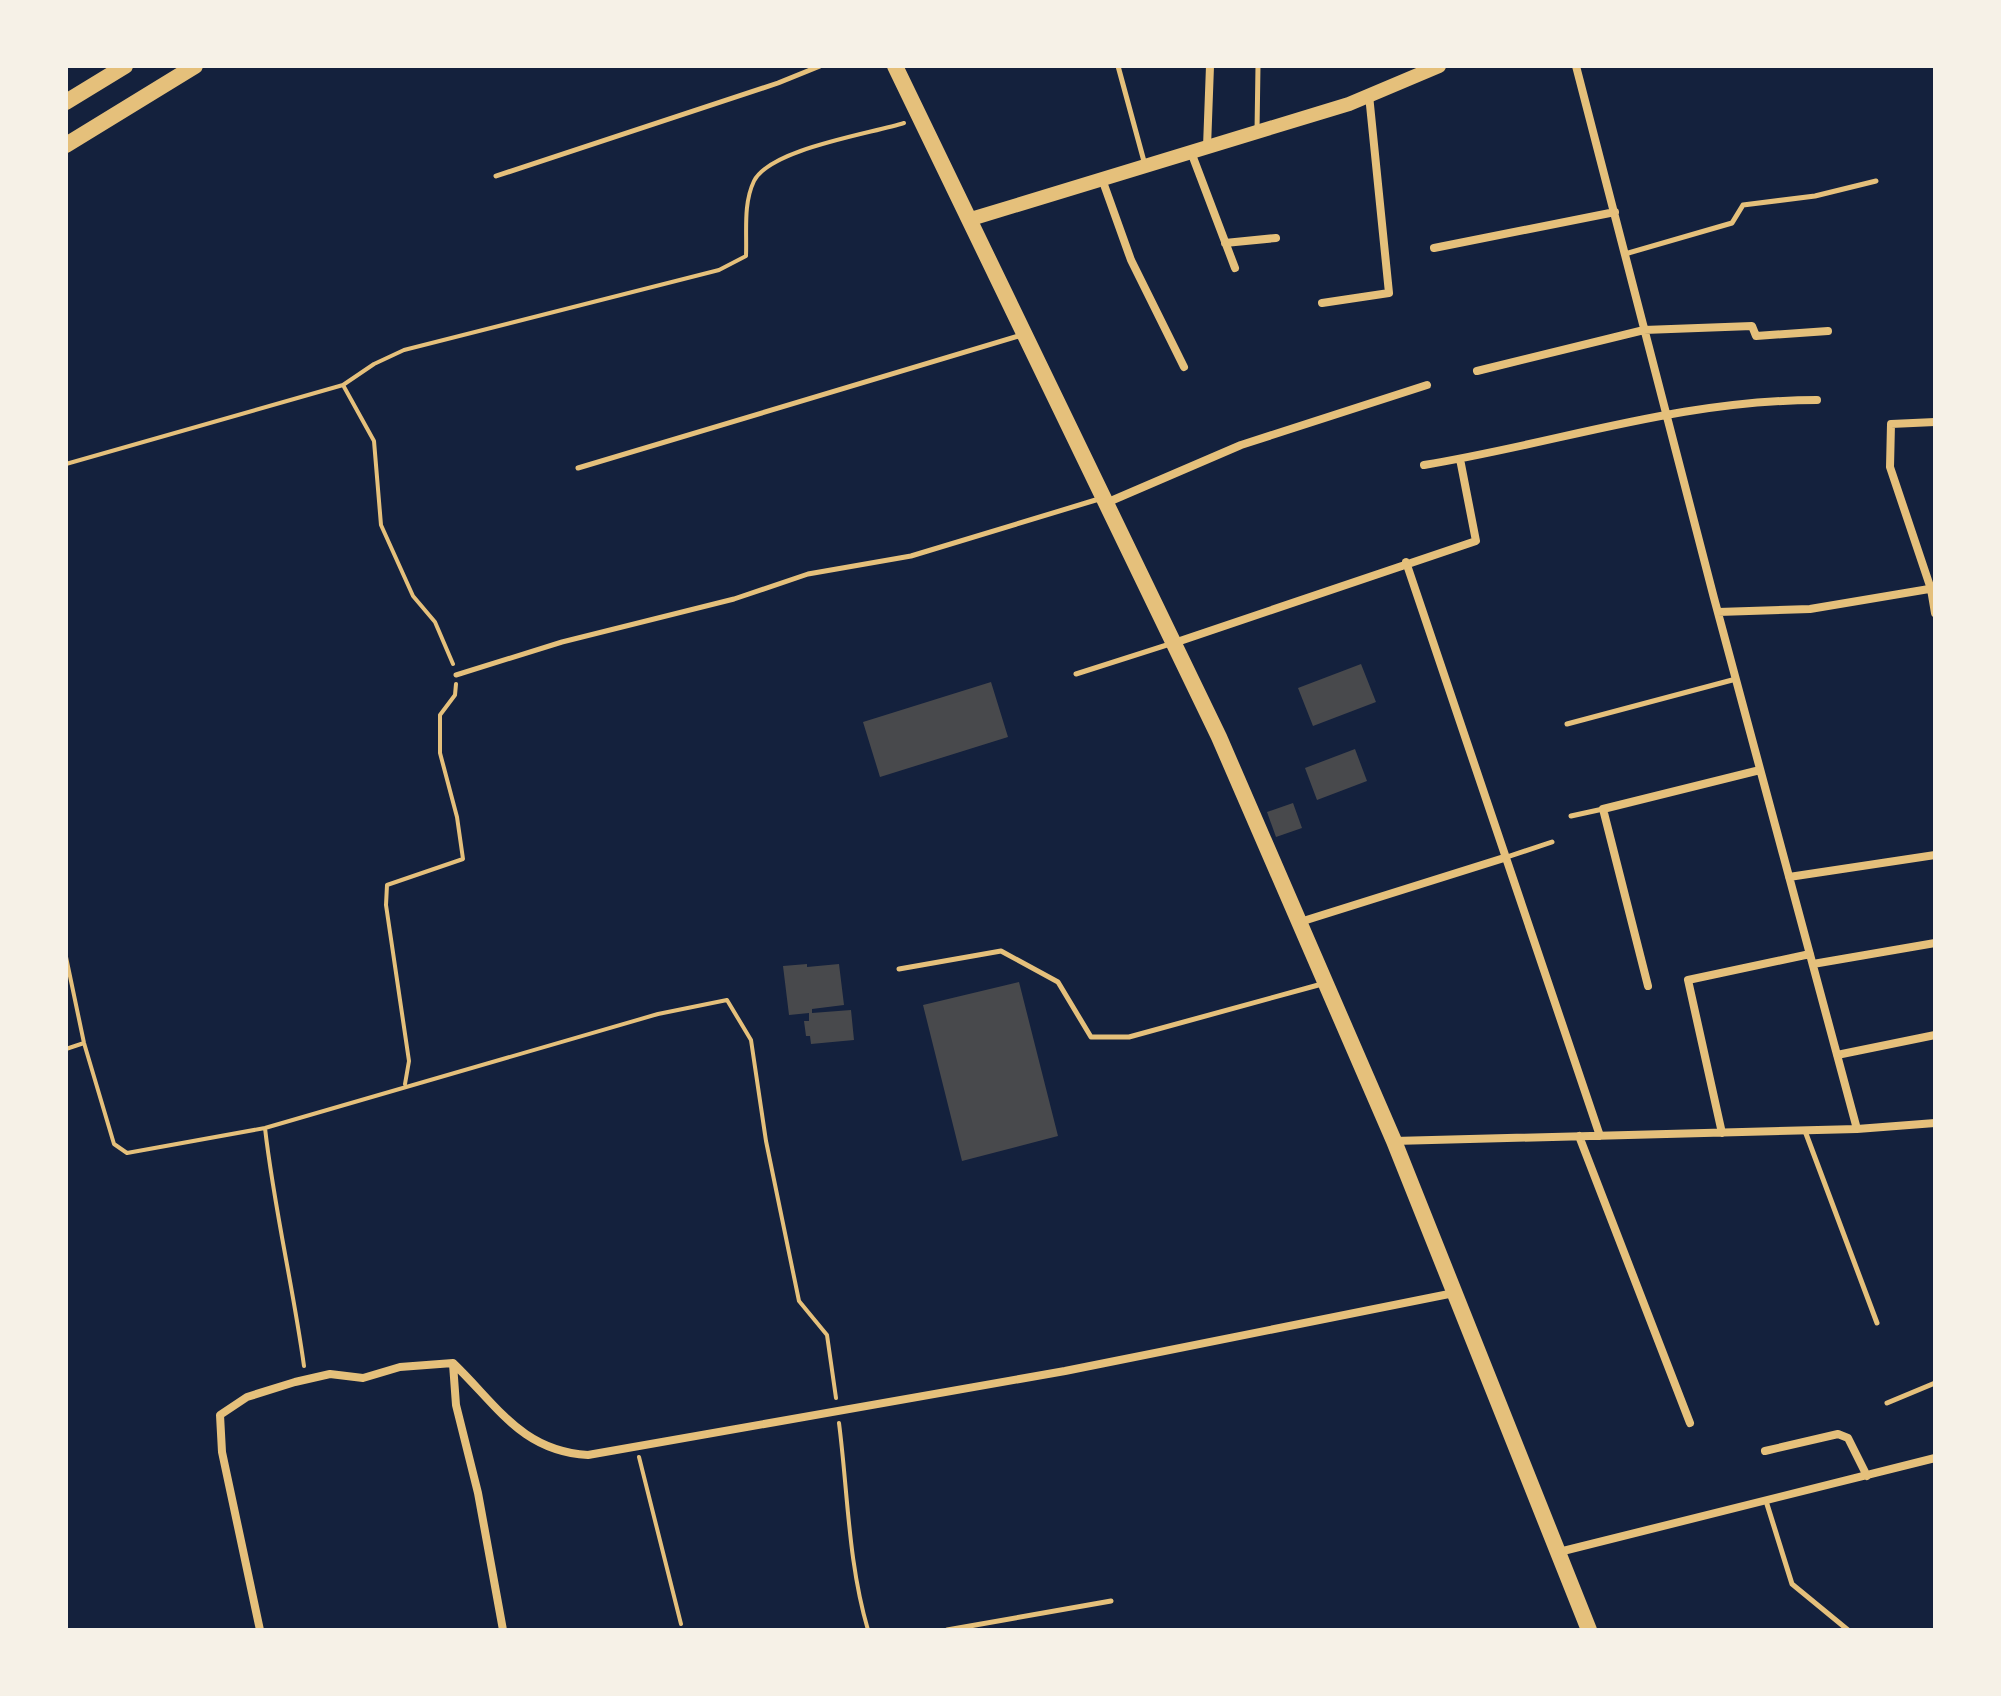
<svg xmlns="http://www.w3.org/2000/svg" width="2001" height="1696" font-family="'Alegreya Sans',sans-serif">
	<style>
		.building { fill: #48494c }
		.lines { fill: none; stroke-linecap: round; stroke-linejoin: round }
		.path { stroke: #e5c07b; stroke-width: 4 }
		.service { stroke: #e5c07b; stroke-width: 5 }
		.minor { stroke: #e5c07b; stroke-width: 8 }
		.tertiary { stroke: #e5c07b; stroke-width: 14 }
		.secondary { stroke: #e5c07b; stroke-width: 16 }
	</style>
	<rect width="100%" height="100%" fill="#14213d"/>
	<path class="building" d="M1361,664l15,38 -63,24 -15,-38z
		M991,682l17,55 -128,40 -17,-55z
		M1355,749l12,32 -50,19 -12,-32z
		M1293,803l9,25 -26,9 -9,-25z
		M807,964v3l32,-3 5,41 -32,4v4l39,-3 3,30 -43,4 -1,-8h-4l-2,-15h5v-8l-20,2 -6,-49z
		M1019,982l39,154 -96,25 -39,-156z"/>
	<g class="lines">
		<path class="path" d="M343,385l31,56 7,84 32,71 22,26 18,42
			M66,464l277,-79 31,-21 30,-14 315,-80 27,-14c1,-24 -3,-52 8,-75 16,-32 115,-47 150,-58
			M66,957l18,86 30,101 13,9 138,-25 393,-114 69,-14 24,40 15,101 33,160 28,34 9,63
			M66,1049l18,-6
			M405,1084l4,-23 -23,-156 1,-20 76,-26 -6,-42 -17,-64v-38l15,-20 1,-11
			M265,1128c9,80 28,158 39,238
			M839,1423c9,70 9,139 29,207
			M639,1457l42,167"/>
		<path class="service" d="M1118,66l27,99
			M1257,131l1,-65
			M496,176l282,-93 42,-17
			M1625,254l107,-31 11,-18 72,-9 61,-15
			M578,468l444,-133
			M1076,674l94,-30
			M456,675l106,-33 172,-43 74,-25 103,-18 188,-57
			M1567,724l169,-45
			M1571,816l32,-7
			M1504,858l48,-16
			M899,969l102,-18 57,31 33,55h38l193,-53
			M1805,1131l72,192
			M1887,1403l48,-20
			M1766,1501l26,83 56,46
			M947,1630l164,-29"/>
		<path class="minor" d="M1576,66l138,532 143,531
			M1207,147l3,-81
			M1191,152l44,116
			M1102,179l29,81 53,107
			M1225,243l51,-5
			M1434,248l181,-36
			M1322,303l67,-10 -20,-198
			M1477,371l167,-41 108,-4 4,10 72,-5
			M1935,422l-44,2 -1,43 41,122 4,24
			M1424,465c134,-22 255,-65 393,-65
			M1106,503l135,-58 186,-60
			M1406,562l194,574
			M1718,612l92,-3 125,-21
			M1174,643l302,-102 -16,-82
			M1789,877l146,-22
			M1300,922l204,-64
			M1813,964l122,-21
			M1648,986l-45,-177 157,-39
			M1837,1055l98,-20
			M1722,1133l-34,-153 122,-26
			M1579,1136l111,287
			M1394,1141l463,-12 78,-6
			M453,1364l3,41 22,88 25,137
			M1765,1451l73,-17 10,4 19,38
			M1559,1552l376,-94
			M260,1630l-38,-178 -2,-37 27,-18 48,-15 35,-8 33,4 37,-11 53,-4c44,42 68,88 135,92l477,-84 389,-78"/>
		<path class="tertiary" d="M971,219l378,-115 90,-38"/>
		<path class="secondary" d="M895,66l324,671 175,404 195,489
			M66,102l59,-36
			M66,145l129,-79"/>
	</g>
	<rect width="2001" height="1696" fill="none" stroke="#f6f1e7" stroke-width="136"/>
</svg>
